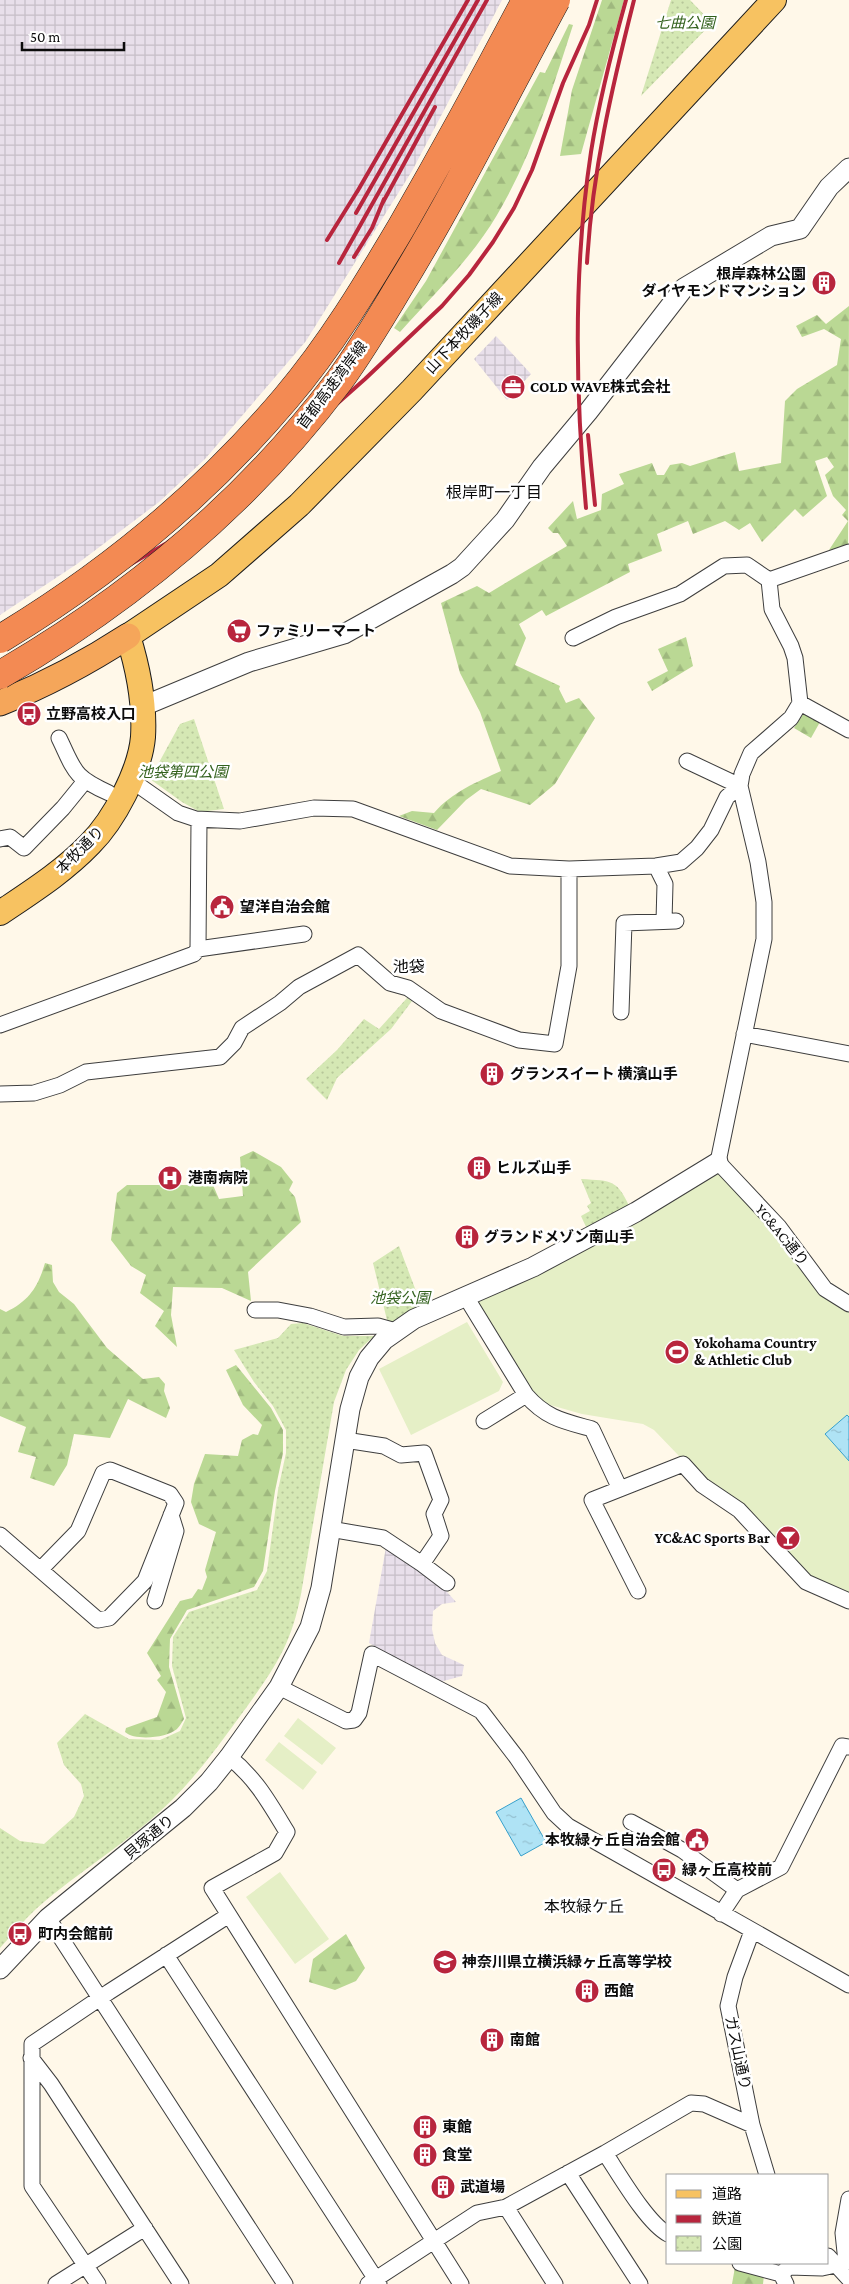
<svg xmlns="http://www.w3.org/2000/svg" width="849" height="2284" font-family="'Crimson Pro','Noto Sans JP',serif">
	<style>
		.industrial { fill: url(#industrial-grid) }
		.forest { fill: url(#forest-firs) }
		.park { fill: url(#park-dots) }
		.pitch { fill: #e5efc6 }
		.water { fill: url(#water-ripples); stroke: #37a0cb }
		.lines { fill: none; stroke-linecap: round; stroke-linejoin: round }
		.minor-casing { stroke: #3e3e3e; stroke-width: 17 }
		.tertiary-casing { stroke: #3e3e3e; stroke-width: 21 }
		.primary-casing { stroke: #1c1c1c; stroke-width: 26 }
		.trunk-casing { stroke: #1c1c1c; stroke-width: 27 }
		.minor { stroke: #fff; stroke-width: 15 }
		.tertiary { stroke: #fff; stroke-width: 19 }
		.primary { stroke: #f7c261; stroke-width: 24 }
		.trunk { stroke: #f5a65a; stroke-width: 25 }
		.rail { stroke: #b8253d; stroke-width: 4 }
		.motorway-bridge-casing { stroke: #1c1c1c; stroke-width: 29; stroke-linecap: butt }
		.motorway-bridge { stroke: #f38a53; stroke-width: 28 }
		.labels { text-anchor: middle; stroke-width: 5; stroke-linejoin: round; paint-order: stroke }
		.park-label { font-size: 15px; font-style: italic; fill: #32611d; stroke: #fff }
		.poi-label { font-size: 15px; font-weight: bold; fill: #0b0b0b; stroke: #fff; text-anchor: start }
		.street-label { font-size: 15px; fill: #0b0b0b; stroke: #fff }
		.neighbourhood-label { font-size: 16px; fill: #0b0b0b; stroke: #fff }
	</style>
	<defs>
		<pattern id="industrial-grid" width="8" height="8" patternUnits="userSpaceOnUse" patternTransform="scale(1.25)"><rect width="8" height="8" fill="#e8dfea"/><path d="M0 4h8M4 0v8" fill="none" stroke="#c6bec7"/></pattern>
		<pattern id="forest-firs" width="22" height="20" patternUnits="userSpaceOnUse" patternTransform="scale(1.25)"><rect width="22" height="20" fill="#bad894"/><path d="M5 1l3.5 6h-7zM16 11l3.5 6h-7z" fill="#9fb87e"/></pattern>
		<pattern id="park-dots" width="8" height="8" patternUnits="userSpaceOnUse" patternTransform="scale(1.25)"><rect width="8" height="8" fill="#d5e8b4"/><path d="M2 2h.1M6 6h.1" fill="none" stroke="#b6c699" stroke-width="1.8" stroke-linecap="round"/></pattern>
		<pattern id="water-ripples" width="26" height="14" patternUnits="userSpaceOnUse" patternTransform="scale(1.25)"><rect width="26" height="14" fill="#afe3f5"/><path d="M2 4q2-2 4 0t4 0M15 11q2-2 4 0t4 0" fill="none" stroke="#95c1d1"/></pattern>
	</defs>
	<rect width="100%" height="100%" fill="#fff8e9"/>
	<path class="industrial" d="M0,0h502l-90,171 -106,170 -101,118 -46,43 -82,62 -77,51z
		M496,336l35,38 -24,26 -33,-41z
		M386,1547l54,37 16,18 -14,2 -9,7 -1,18 3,14 7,12 22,10 -2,11 -22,6 -71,-39z"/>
	<path class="forest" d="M602,0h22l-43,154 -21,2 12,-66z
		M569,24l4,1c-21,65 -41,131 -76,190 -26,44 -64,80 -97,117l-6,-4 32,-47 114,-209 5,1z
		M849,306l-1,240 -19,4 19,-29 -6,-6 4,-5 -13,-14 -8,-21 9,-8 -7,-10 -12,4 12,35 -24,21 -8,-8 -33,33 -12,-19 -11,7 -14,-9 -32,13 -5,-13 -31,13 5,17 -34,13 2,8 -84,44 -4,-6 -23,14 7,14 -11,27 45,21 -1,3 7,14 13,-5 16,20 -40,66 -25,21 -49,-16 -15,11 -29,30 -38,-14 13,-5 22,2c18,-21 43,-31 67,-42l-21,-59 -20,-39 -19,-70 36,-17 12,7 78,-47 -9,-13h-5l-5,-5 25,-27 4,18 24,-9 1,-16 22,-10 -5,-10 33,-11 5,12h7l6,-10 12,-2 8,3 45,-14 4,19 42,-8 4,-62 12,-12 40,-24 4,-26 -17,-10 -22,8 -6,-11 21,-11 9,9z
		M686,637l7,29 -41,25 -5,-9 21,-11 -10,-22z
		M804,713l16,9 -9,16 -17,-10z
		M253,1151l28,16 12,15 -4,8 6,7 6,25 -53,50 3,29 -29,-13 -49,-1 -2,28 6,32 -22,-21 9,-15 -24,-18 6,-18 -15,-9 -20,-26 6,-47 10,-8h69l14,-7 9,21 24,-3 -3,-39z
		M45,1263l7,2 1,17 6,10 15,12 33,44 36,31 16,-2 6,7 -1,7 6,17 -4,10 -38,-19 -18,39 -36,-4 -7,31 -13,21 -24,-8 6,-21 -18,-5 8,-25 -26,-11v-107l6,3c23,-11 32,-25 39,-49z
		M236,1365l35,43 12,22v23l-8,38 -12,80 -9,16 -67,23 -17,29 -1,28 15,52c-2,3 -4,7 -7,10 -10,9 -42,12 -52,3l1,-4 31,-11 9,-25 -9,-12 4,-4 -14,-23 33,-52 12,-3 6,-9 4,1 5,-13 -2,-7 11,-38 -17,-8 -8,-22 3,-18 11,-30 33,2 4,-16 11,-6 5,1 4,-10 -19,-20 -17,-35z
		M346,1934l19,34 -9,13 -21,9 -26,-8 4,-23z
		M735,2267l29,8 -1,9h-31z"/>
	<path class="park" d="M671,0h19l22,23 -71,73z
		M194,719l30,90 -24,3 -18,-10 -32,-23 30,-55z
		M407,998l5,3 -21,28 -54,49 -10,22 -21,-21 31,-29 27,-31 15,10z
		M581,1179c32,2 36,0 50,31l-44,19 -6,-13 9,-5 -3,-5 4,-3z
		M399,1246l23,61 -27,18 -8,-5 -14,-57z
		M303,1323l40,13h31l-15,14 -13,20 -12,32 -33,192c-10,52 -27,75 -58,118 -22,30 -44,61 -71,88 -41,41 -92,70 -136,109 -13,12 -24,26 -36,39v-120l20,13 24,3 30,-27 10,-21 -3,-12 -17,-19 -7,-22 28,-29 44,25 31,1 20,-9 6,-13 -14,-52 1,-29 16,-25 68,-22 10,-19 11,-81 8,-37v-23l-13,-24 -19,-24 -20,-32 44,-12 13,-14z"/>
	<path class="pitch" d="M713,1171l8,1 128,139v284l-46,-20 -97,-91 -52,-54 -11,-6 -61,-10 -46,-13 -57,-90v-11z
		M467,1322l36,60 -4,9 -88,44 -32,-66z
		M298,1718l38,30 -14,17 -38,-29z
		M279,1742l38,30 -14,18 -38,-30z
		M280,1872l49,67 -34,25 -49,-67z"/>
	<path class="water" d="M847,1415l2,2v44l-24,-27z
		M521,1798l25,44 -25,14 -25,-44z"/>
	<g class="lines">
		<defs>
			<path id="minor" d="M769,580l3,29 19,37 4,12 5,45 -9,15 -40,35 -9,21 -2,12 18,76 6,40v37l-46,223 61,65 46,62 24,15
				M769,580l80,-28
				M573,638l43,-21 64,-23 44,-28 23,-1 22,15
				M800,703l49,27
				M59,738c16,33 14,39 50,55
				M687,761l53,25
				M131,780l47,33 18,6 44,2 74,-13 39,1 157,57 59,3 87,-3 25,-4 16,-14 14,-18 16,-33 13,-11
				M0,839l10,-2 14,11 39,-40 22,-27
				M656,866l9,18 -1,37
				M198,949l1,-129
				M621,1012l3,-89 52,-2
				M0,1025l194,-71 4,-5 106,-15
				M744,1034l105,20
				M0,1094l34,-1 26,-8 26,-13 134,-15 14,-14 8,-15 38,-25 19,-16 59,-32 32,28 18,5 33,23 78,29 36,4 14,-78v-97
				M466,1297l60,98c20,23 37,26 66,34l28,60
				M255,1310h23l32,6 34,11 34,-1 18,5
				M484,1421l42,-26
				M345,1440l39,6 17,9 23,-2 17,47 -7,14 7,22 -19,28
				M330,1529l53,9 39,26 25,19
				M0,1535l98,85 11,-2 36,-37 31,-78 -6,-9 -60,-24 -7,3 -25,58 -38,39
				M638,1591l-46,-91 91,-36 19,21 37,25 67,72 43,19
				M155,1601l21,-70 -5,-16
				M279,1687l67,34 8,-1 5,-7 13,-59 109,57 36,47 37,55 14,13 281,159
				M229,1757c27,21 41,47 58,75l-12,21 -63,35 249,396
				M631,1822l51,28 55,40
				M721,1914l16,-24 44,-23 61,-121 7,1
				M48,1918l237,366
				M752,1931l-17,46 -7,29 24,119 15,50
				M166,1955l213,329
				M31,2058l20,26 130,200
				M605,2153c14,21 42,70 63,81
				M568,2173l72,111
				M506,2207l49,77
				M828,2256l21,23
				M846,2262l-3,-29 6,-34
				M740,2263l41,11
				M56,2284l89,-56
				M98,2284l-66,-98v-142l77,-52 120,-77
				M368,2284l109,-71 29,-6 99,-54 86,-50 13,1 48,21
				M786,2284l-5,-10 8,-7 33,1 27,-6"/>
			<path id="tertiary" d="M141,707l108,-45 95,-28 108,-60 10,-7 43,-47 37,-53 46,-55 96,-124 87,-52 29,-7 29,-42 20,-19
				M0,1969l48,-51 135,-110 26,-26 20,-25 50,-70 31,-60 11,-39 29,-179 9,-32 10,-19 15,-18 30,-21 119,-52 103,-55 82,-50"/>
			<path id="primary" d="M0,913c31,-21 63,-41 90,-69 24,-24 50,-73 53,-107 2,-34 -5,-69 -15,-101l91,-61 80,-70 113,-115 362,-390"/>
			<path id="trunk" d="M0,703c45,-18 88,-41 128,-67"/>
		</defs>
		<use href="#minor" class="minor-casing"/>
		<use href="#tertiary" class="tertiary-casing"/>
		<use href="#primary" class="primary-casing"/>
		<use href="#trunk" class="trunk-casing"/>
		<use href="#minor" class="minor"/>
		<use href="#tertiary" class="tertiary"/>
		<use href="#primary" class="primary"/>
		<use href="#trunk" class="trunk"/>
		<path class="rail" d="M357,192l111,-192
			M382,204l53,-97
			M356,213l122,-213
			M327,240l33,-53
			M354,257l18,-29 12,-29
			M339,263l148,-263
			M587,263c5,-90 25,-176 47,-263
			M588,435l7,70
			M586,508c-11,-118 -13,-238 5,-356 8,-51 21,-102 35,-152
			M0,627l95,-42 72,-42 28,-20 65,-51 105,-93 77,-73 27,-31 24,-33 21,-34 18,-38 31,-87 26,-58 8,-25"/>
		<defs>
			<path id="motorway-bridge" d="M0,639c108,-65 205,-145 286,-241 45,-53 81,-113 116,-172 43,-75 84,-150 124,-226
				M0,675c131,-76 247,-172 339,-294 22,-30 41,-62 60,-94 57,-93 105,-191 157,-287"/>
		</defs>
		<use href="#motorway-bridge" class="motorway-bridge-casing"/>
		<use href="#motorway-bridge" class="motorway-bridge"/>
	</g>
	<defs>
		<symbol id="building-disc" viewBox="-11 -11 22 22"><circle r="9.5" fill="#b8253d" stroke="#fff"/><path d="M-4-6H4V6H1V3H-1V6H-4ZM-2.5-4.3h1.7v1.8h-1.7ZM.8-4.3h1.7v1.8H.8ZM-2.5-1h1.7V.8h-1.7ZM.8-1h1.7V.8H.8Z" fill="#fff"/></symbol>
		<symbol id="office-disc" viewBox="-11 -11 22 22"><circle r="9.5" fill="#b8253d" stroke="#fff"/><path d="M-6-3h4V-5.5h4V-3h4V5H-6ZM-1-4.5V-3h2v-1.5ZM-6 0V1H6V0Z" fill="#fff"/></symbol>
		<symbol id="supermarket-disc" viewBox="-11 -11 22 22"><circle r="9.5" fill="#b8253d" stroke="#fff"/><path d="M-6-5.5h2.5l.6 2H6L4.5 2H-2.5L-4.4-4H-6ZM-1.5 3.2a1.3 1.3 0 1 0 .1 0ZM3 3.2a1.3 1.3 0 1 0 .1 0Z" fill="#fff"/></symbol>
		<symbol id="bus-disc" viewBox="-11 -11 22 22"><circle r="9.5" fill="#b8253d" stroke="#fff"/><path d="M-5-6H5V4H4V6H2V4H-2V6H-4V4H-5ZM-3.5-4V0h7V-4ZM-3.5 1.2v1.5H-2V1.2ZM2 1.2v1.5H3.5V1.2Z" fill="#fff"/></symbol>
		<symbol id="civic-disc" viewBox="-11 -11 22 22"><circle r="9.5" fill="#b8253d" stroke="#fff"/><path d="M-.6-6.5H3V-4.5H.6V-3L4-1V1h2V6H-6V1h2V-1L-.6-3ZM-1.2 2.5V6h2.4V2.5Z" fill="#fff"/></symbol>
		<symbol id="hospital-disc" viewBox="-11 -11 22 22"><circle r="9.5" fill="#b8253d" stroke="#fff"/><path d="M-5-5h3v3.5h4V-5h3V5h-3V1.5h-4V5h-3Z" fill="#fff"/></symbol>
		<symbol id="stadium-disc" viewBox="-11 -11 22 22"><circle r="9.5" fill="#b8253d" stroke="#fff"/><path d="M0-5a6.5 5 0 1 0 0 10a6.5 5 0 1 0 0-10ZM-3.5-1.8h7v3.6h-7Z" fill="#fff"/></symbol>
		<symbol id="bar-disc" viewBox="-11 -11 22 22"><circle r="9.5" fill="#b8253d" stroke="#fff"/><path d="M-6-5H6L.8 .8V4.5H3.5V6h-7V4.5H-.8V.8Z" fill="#fff"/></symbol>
		<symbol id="school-disc" viewBox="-11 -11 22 22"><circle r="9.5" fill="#b8253d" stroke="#fff"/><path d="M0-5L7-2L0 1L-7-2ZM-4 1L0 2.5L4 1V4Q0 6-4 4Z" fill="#fff"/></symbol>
	</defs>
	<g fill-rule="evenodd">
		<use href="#building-disc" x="810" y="269" width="28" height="28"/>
		<use href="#office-disc" x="499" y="373" width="28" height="28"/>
		<use href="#supermarket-disc" x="225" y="617" width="28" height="28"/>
		<use href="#bus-disc" x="15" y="700" width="28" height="28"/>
		<use href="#civic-disc" x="208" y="893" width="28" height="28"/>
		<use href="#building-disc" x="478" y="1060" width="28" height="28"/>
		<use href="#building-disc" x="465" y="1154" width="28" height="28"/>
		<use href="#hospital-disc" x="156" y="1164" width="28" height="28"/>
		<use href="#building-disc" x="453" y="1223" width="28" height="28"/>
		<use href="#stadium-disc" x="663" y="1338" width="28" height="28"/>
		<use href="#bar-disc" x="774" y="1524" width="28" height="28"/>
		<use href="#civic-disc" x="683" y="1826" width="28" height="28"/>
		<use href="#bus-disc" x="650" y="1856" width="28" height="28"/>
		<use href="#bus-disc" x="6" y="1920" width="28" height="28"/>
		<use href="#school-disc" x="431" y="1948" width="28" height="28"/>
		<use href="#building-disc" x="573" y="1977" width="28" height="28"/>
		<use href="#building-disc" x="478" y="2026" width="28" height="28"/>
		<use href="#building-disc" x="411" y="2113" width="28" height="28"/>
		<use href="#building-disc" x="411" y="2141" width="28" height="28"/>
		<use href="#building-disc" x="429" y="2173" width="28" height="28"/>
	</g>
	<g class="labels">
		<g class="park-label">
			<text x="685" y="28">七曲公園</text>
			<text x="183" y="777">池袋第四公園</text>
			<text x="400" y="1303">池袋公園</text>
		</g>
		<g class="poi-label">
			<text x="806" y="279" text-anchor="end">根岸森林公園<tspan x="806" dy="17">ダイヤモンドマンション</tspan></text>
			<text x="530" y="392">COLD WAVE株式会社</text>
			<text x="256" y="636">ファミリーマート</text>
			<text x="46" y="719">立野高校入口</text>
			<text x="240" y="912">望洋自治会館</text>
			<text x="510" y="1079">グランスイート 横濱山手</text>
			<text x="496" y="1173">ヒルズ山手</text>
			<text x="188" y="1183">港南病院</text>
			<text x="484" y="1242">グランドメゾン南山手</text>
			<text x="694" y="1348">Yokohama Country<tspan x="694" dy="17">&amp; Athletic Club</tspan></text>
			<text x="770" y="1543" text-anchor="end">YC&amp;AC Sports Bar</text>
			<text x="680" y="1845" text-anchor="end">本牧緑ヶ丘自治会館</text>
			<text x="682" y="1875">緑ヶ丘高校前</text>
			<text x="38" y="1939">町内会館前</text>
			<text x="462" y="1967">神奈川県立横浜緑ヶ丘高等学校</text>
			<text x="604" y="1996">西館</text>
			<text x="510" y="2045">南館</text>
			<text x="442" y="2132">東館</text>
			<text x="442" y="2160">食堂</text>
			<text x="460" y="2192">武道場</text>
		</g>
		<g class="street-label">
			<text transform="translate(464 333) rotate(-47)" y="5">山下本牧磯子線</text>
			<text transform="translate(332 385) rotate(-53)" y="5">首都高速湾岸線</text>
			<text transform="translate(80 850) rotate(-45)" y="5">本牧通り</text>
			<text transform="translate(782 1235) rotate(51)" y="5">YC&amp;AC通り</text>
			<text transform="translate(149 1837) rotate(-40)" y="5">貝塚通り</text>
			<text transform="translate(738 2053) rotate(78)" y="5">ガス山通り</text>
		</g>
		<g class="neighbourhood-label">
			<text x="494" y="498">根岸町一丁目</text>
			<text x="409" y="972">池袋</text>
			<text x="584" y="1912">本牧緑ケ丘</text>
		</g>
	</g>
	<rect x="666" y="2174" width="162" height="90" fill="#ffffff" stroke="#9d9d9d"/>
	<rect x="676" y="2190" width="25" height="8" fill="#f7c261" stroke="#9d9d9d"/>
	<text x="712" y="2199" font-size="15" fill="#0b0b0b">道路</text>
	<rect x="676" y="2215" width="25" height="8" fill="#b8253d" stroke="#9d9d9d"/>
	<text x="712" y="2224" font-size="15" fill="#0b0b0b">鉄道</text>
	<rect x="676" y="2236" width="25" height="15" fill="url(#park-dots)" stroke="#9d9d9d"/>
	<text x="712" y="2249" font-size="15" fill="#0b0b0b">公園</text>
	<path d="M22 42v8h102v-8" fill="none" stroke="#0b0b0b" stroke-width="2.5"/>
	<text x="30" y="42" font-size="15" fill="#0b0b0b" stroke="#ffffff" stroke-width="4" paint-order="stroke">50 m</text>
</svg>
